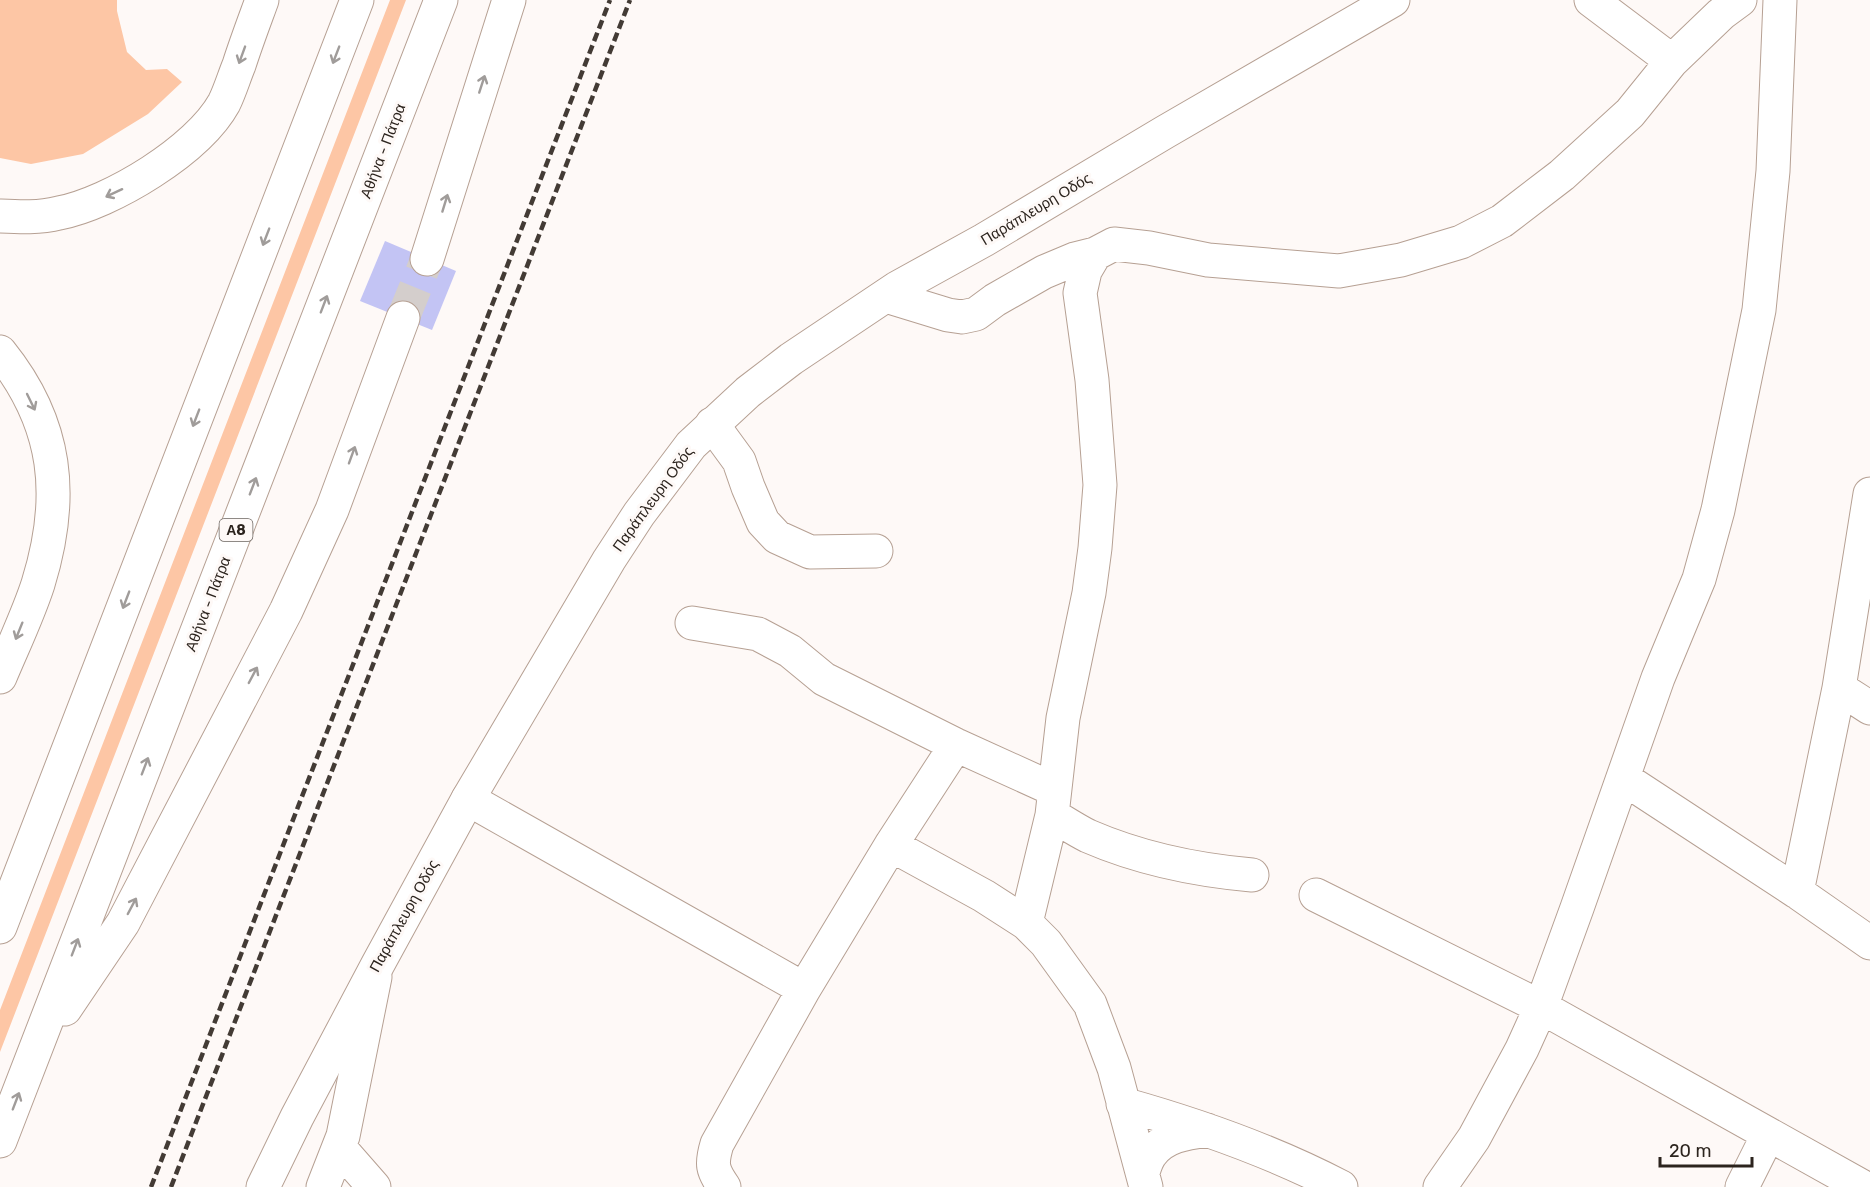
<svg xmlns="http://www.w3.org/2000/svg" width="1870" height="1187" font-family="Rubik,sans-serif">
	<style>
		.green { fill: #fdc6a5 }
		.building { fill: #c3c4f4 }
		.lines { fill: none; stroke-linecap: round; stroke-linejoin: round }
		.highway-tunnel { stroke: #d4cecc; stroke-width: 33; stroke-dasharray: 33 16; stroke-linecap: butt }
		.minor-casing { stroke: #b6a093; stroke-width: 35 }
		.major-casing { stroke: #b6a093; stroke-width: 35 }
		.highway-casing { stroke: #b6a093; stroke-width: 35 }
		.minor { stroke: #fff; stroke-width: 33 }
		.major { stroke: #fff; stroke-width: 33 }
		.highway { stroke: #fff; stroke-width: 33 }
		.rail { stroke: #433b35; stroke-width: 4.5; stroke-dasharray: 9 4.5; stroke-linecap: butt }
		.oneway { stroke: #a09c9a }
		.labels { text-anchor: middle; stroke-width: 6; stroke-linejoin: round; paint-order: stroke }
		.shield { fill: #fef9f7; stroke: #6b645f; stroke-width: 1.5 }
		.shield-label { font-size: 14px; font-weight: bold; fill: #2c241e }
		.street-label { font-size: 15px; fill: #2c241e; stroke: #fef9f7 }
	</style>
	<rect width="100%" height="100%" fill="#fef9f7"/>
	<path class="green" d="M0,0h117v11l10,41 19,18 21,-1 15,13 -34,32 -65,40 -52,10 -31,-6z
		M390,0h16l-406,1052v-42z"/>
	<path class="building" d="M385,241l71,30 -24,59 -72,-29z"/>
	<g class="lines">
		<path class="highway-tunnel" d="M403,318l24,-59"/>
		<defs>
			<path id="minor" d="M1591,0l81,61
				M886,296l62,19 14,2 14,-3 19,-14 49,-28 31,-13 20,-5
				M712,424l27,37 9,26 15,35 14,15 33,15 66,-1
				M692,623l66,11 32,17 34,28 132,66 97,44
				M1839,688l31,20
				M1623,778l174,114 73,51
				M468,799l336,190
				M1052,815c12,7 24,15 36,21 53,23 107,34 164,39
				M891,845l93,51 42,27 20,20 44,61 24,64 32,119
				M1797,892l42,-204 31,-194
				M1316,895l225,112 322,180
				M1026,923l26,-108 11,-97 26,-125 6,-45 5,-63 -8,-105 -12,-87 5,-22 10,-17 19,-10 35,4 59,12 131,11 62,-11 60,-18 41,-21 60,-46 68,-62 42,-52 49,-47 19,-14
				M1123,1104c75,21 149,47 218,83
				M339,1147l35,40
				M1143,1172c2,-6 4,-13 8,-18 13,-18 35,-21 56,-24
				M323,1187l20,-51 32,-159
				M724,1187c-12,-17 -13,-23 -7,-43l87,-155 87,-144 65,-100
				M1440,1187l34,-49 48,-89 19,-42 36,-99 81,-230 41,-99 19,-69 41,-200 14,-139 7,-171
				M1742,1187l26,-52"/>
			<path id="major" d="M263,1187l34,-70 81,-153 90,-165 141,-239 30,-46 52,-69 57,-53 43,-33 106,-71 87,-48 181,-108 228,-132"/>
			<path id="highway" d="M0,216c20,1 39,2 59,-3 52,-10 139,-63 165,-110 6,-12 10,-26 15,-38 7,-22 15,-43 23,-65
				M427,259l82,-259
				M0,352c58,72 65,145 38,232 -10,31 -25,62 -38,93
				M0,927l357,-927
				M65,1009l58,-86 163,-312 46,-101 71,-192
				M0,1141l441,-1141"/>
		</defs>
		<use href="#minor" class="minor-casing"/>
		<use href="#major" class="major-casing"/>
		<use href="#highway" class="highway-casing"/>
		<use href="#minor" class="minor"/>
		<use href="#major" class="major"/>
		<use href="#highway" class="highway"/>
		<path class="rail" d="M151,1187l459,-1187
			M171,1187l459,-1187"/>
	</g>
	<defs><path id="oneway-shaft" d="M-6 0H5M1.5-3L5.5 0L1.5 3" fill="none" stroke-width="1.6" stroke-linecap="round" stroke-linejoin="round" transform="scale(1.5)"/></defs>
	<g class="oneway">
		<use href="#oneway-shaft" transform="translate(242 55) rotate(110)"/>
		<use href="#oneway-shaft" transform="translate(336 55) rotate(111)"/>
		<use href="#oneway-shaft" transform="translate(482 84) rotate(-72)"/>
		<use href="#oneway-shaft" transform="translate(114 193) rotate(155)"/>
		<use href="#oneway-shaft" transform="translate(445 203) rotate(-73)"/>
		<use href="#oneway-shaft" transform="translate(266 237) rotate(111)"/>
		<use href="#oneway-shaft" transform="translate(324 304) rotate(-69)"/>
		<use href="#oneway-shaft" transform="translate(31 402) rotate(64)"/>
		<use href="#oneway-shaft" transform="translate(196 418) rotate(111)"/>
		<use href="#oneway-shaft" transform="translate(352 455) rotate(-70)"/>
		<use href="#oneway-shaft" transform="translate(253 486) rotate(-69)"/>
		<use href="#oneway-shaft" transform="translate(126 600) rotate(111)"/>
		<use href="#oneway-shaft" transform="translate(19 631) rotate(112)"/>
		<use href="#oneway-shaft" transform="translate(253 675) rotate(-62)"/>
		<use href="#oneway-shaft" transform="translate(145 766) rotate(-69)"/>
		<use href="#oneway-shaft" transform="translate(132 906) rotate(-62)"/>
		<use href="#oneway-shaft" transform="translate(75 947) rotate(-69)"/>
		<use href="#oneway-shaft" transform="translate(16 1101) rotate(-69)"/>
	</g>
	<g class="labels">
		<rect class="shield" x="219.5" y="519" width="33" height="22" rx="4.5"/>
		<g class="shield-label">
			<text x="236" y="535">Α8</text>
		</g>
		<g class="street-label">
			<text transform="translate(383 151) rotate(-69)" y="5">Αθήνα - Πάτρα</text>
			<text transform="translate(1036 209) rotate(-31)" y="5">Παράπλευρη Οδός</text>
			<text transform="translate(653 499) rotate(-54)" y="5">Παράπλευρη Οδός</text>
			<text transform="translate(208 604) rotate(-69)" y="5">Αθήνα - Πάτρα</text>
			<text transform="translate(404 916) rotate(-61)" y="5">Παράπλευρη Οδός</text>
		</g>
	</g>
	<path d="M1660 1157v9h92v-9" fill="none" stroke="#2c241e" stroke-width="3"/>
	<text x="1669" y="1157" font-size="18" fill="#2c241e" stroke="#fef9f7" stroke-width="4.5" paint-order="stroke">20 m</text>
</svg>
